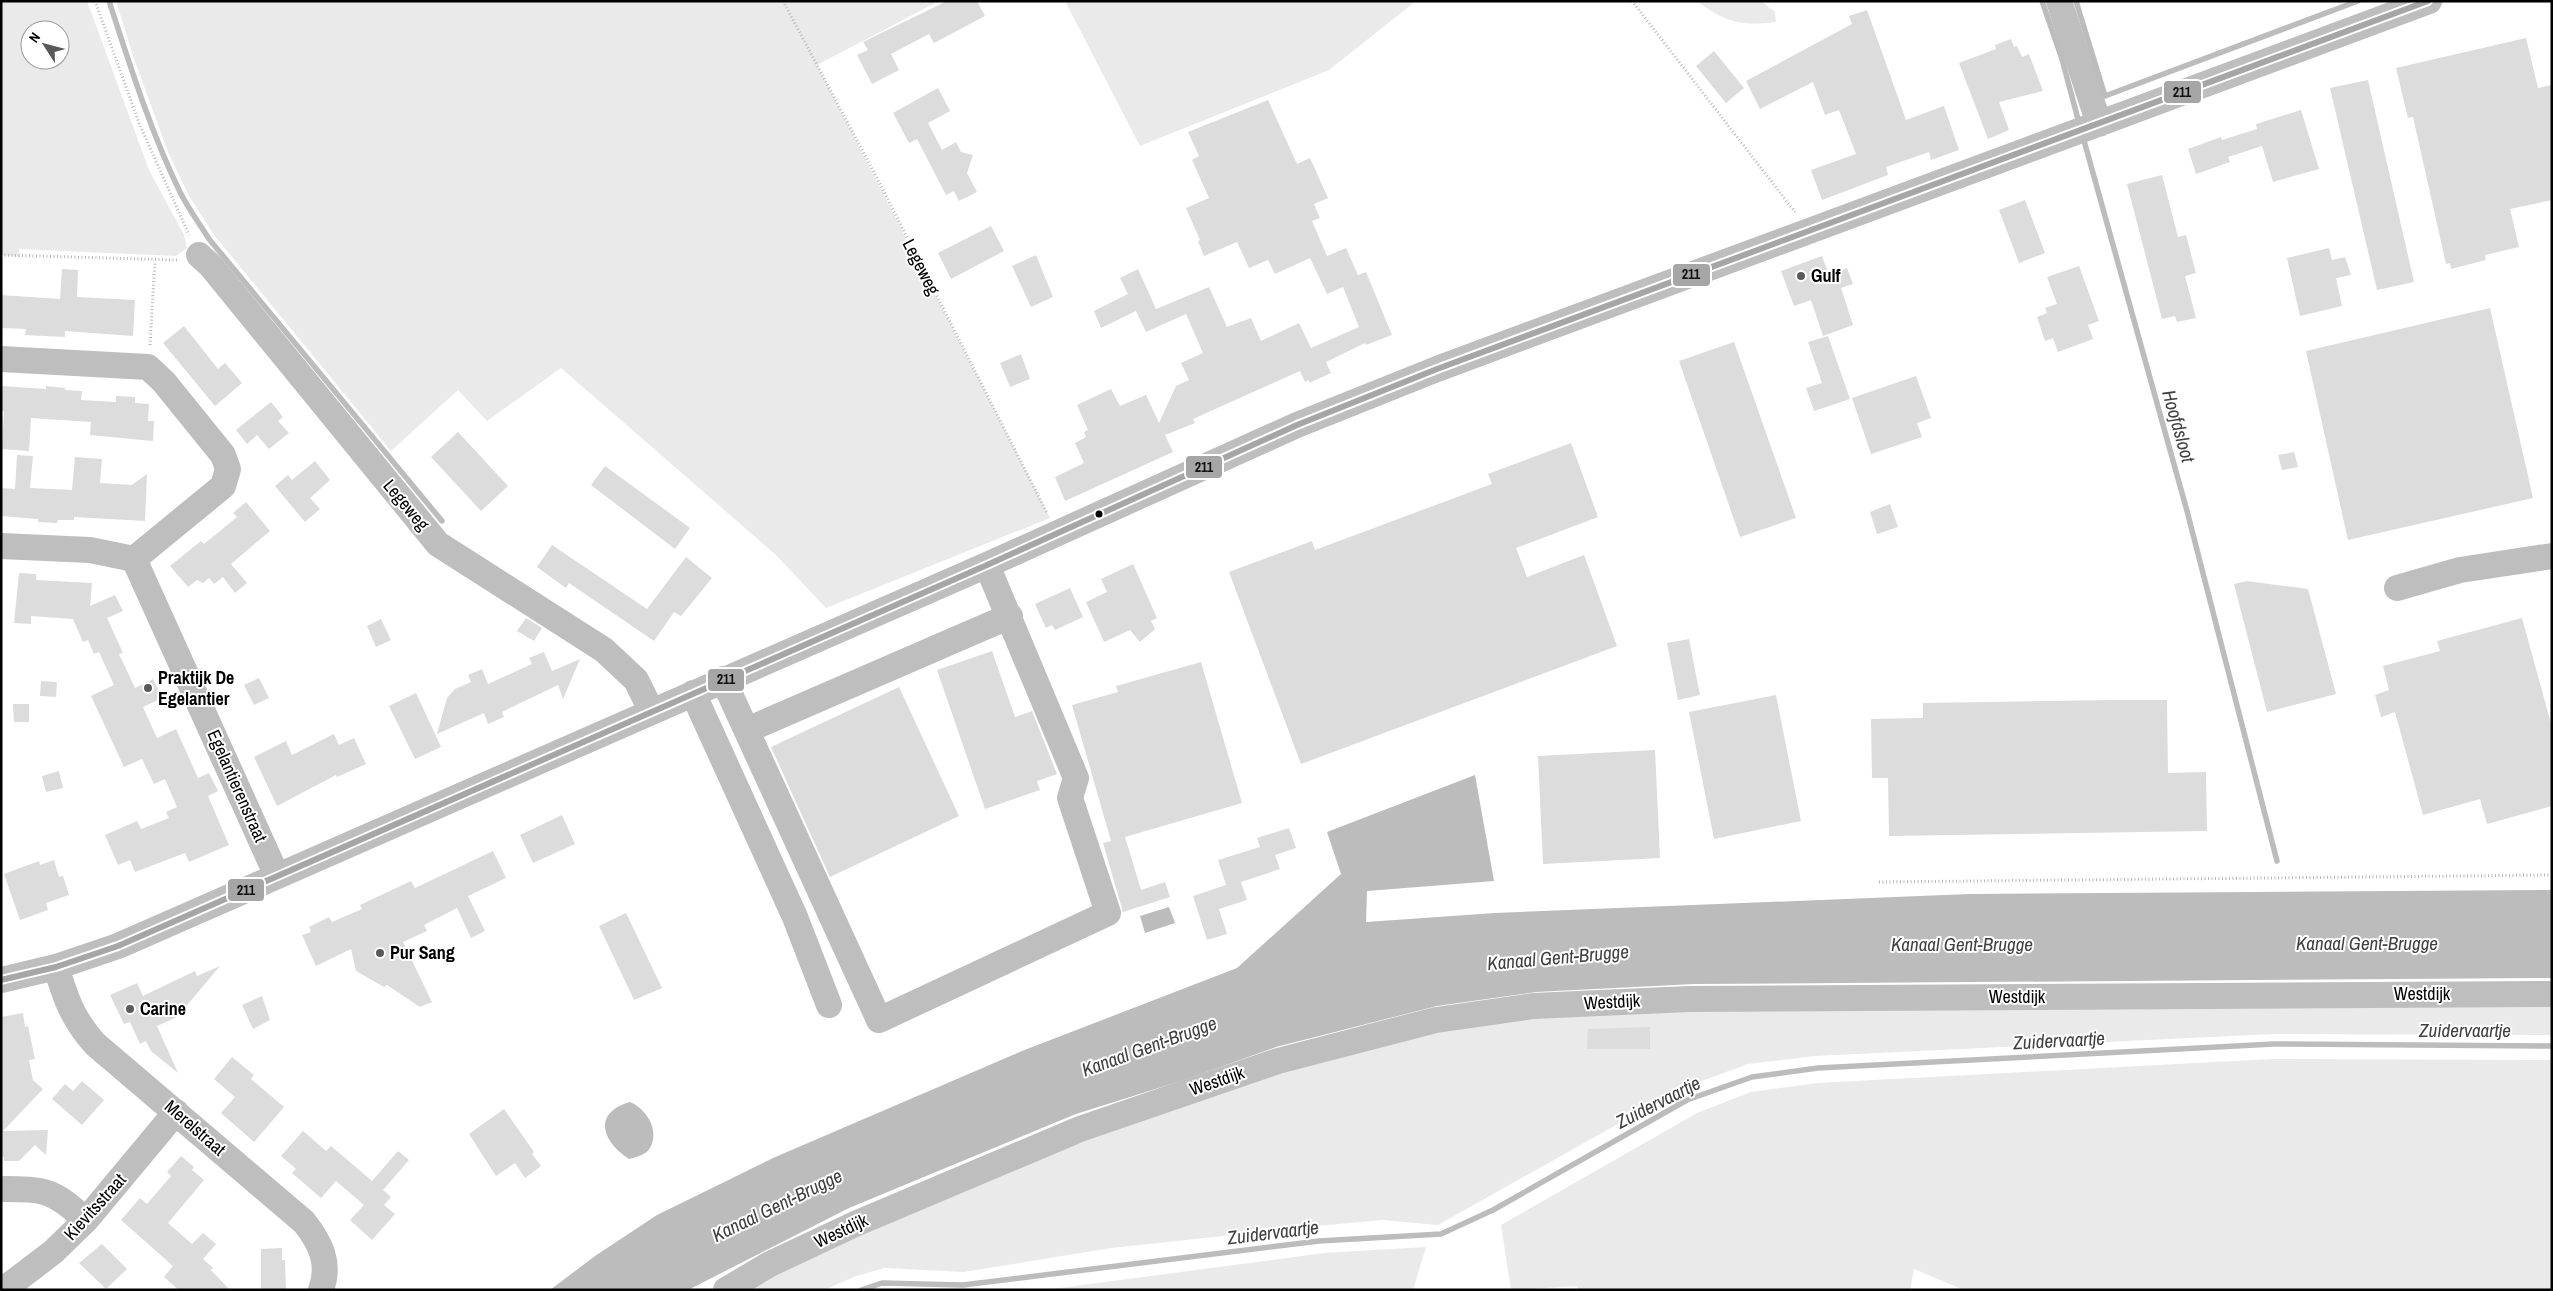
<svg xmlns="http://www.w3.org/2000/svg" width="2553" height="1291" font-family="'Archivo Narrow',sans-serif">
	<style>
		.green { fill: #eaeaea; fill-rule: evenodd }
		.water { fill: #bcbcbc }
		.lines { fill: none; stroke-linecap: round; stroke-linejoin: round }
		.stream { stroke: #bcbcbc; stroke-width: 5.5 }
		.building { fill: #dcdcdc }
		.path { stroke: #b8b8b8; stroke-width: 3; stroke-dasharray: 1 2.5; stroke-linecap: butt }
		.minor { stroke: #bebebe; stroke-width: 26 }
		.bus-1-casing { stroke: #fff; stroke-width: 10 }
		.bus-1 { stroke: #a6a6a6; stroke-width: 6 }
		.poi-dot { fill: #595959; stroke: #fff; stroke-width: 2 }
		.bus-dot { fill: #000; stroke: #fff; stroke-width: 2 }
		.labels { text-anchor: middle; stroke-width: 4; stroke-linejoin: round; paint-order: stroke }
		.street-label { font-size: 18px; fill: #000; stroke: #fff }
		.poi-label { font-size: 18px; font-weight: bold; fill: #000; stroke: #fff; text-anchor: start }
		.water-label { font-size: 19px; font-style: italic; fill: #404040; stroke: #fff }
		.line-badge { stroke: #fff; stroke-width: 2 }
		.pale-badge-label { font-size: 14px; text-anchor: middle; font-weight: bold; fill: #111 }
	</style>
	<rect width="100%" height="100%" fill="#fff"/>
	<path class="green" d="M1,1h86l62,169 35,65 3,13 -11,8 -157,-7 1,8 -19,-2zM30,30h30v30h-30z
		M116,1h823l-122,64 233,453 -224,90 -50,-53 -215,-187 -74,53 -29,-31 -67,61 -177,-216 -26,-41 -20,-42 -35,-96z
		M1065,1h351l-87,69 -189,76z
		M1697,1h64l14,11 1,10c-35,4 -50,1 -79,-21z
		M2552,1002v33l-278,-1 -459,22 -67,8 -68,25 -242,136 -55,-5 -67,6 -205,22 -147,24 -79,-4 -29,8 -32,14h-82l32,-17 310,-136 198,-68 102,-27 154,-27 100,-5z
		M2272,1059l280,1v230h-588l-50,-21 -4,21h-331l-2,-4 -66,4 -10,-65 196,-112 54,-21 67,-9z
		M1426,1247l-13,43h-368l279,-37z"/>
	<path class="water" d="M1475,775l19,106 -127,10 -1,31 129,-9 474,-19 583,-4v88l-858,6 -158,8 -99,14 -161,41 -92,33 -108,34 -227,94 -161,82h-138l45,-34 62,-41 116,-57 249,-107 215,-83 104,-94 -14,-42z
		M1169,907l6,16 -30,10 -5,-17z
		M630,1102c16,7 30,27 20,46 -4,7 -14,9 -21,11 -27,-17 -37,-46 1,-57z"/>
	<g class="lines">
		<path class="stream" d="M109,1c21,64 41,129 70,189 8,17 20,33 30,49l233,282
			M2042,1l20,58 17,64
			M2076,1l29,95 253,-95
			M2083,137l104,374 90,350
			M861,1290l21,-7 81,2 356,-44 122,-7 52,-24 194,-110 65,-23 66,-9 456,-24 278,2"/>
	</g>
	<path class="building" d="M947,1h30l8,15 -51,27 -5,-9 -38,20 8,16 -27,14 -15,-29 11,-5 -5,-8z
		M1867,10l39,110 38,-14 15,44 -28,10 -2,-8 -43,15 2,8 -66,25 -11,-30 45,-16 -17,-44 -14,5 -12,-33 -53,27 -14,-28 106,-57 -3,-8z
		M2526,38l12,50 14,-3v115l-42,9 9,38 -34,8 1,5 -35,9 -1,-6 -4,1 -33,-147 -5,1 -12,-50z
		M2011,39l3,8 3,-1 5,11 7,-3 14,37 -44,11 10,28 -21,9 -29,-76 37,-14 -1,-4z
		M1714,51l30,37 -18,15 -30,-37z
		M2368,80l46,202 -37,8 -47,-202z
		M938,88l12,23 -22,12 14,27 14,-8 5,10 12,3 -6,18 10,19 -18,9 -5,-10 -8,4 -29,-56 -8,4 -16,-30z
		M1268,100l29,64 13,-6 18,40 -14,6 6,14 -8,3 15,35 19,-8 12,27 8,-3 26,63 -26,10 -1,-2 -39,19 5,11 -22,10v-3l-4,2 -5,-11 -107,48 2,4 -30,12 8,17 -108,49 -10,-24 29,-14 -9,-20 11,-6 -2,-5 4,-2 -11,-25 34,-16 9,17 26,-11 13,28 17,-37 13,-6 -8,-17 22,-10 -17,-39 -40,18 -10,-21 -35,17 -7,-17 34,-17 -8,-16 18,-9 18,40 53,-22 18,40 24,-9 10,23 38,-18 12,25 48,-21 -16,-40 -16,7 -17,-36 -35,16 -7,-14 -19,8 -12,-26 -33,14 -6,-15 2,-1 -14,-32 23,-10 -17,-38 7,-4 -11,-24z
		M2301,110l18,59 -46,13 -11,-36 -34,11 2,5 -34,12 -8,-25 33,-12 1,3 35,-11 -1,-5z
		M2162,175l16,62 8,-2 10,38 -11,3 11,42 -19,4 -2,-6 -13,3 -35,-135z
		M2025,200l20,53 -26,10 -20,-53z
		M991,226l13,25 -53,28 -13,-26z
		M2329,248l3,12 13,-3 6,18 -15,3 6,28 -42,10 -13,-58z
		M1036,255l17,42 -22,10 -19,-41z
		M1822,256l7,19 18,-7 6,16 -12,4 12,37 -30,11 -12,-36 -17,6 -13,-35z
		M2079,266l20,55 -11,4 5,14 -35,13 -5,-14 -8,3 -8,-24 10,-4 -2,-5 12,-4 -10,-27z
		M62,269l16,1 -1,27 58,3 -2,36 -68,-5v6l-40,-2 1,-6 -25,-1v-33l59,4z
		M2490,308l43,190 -185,42 -42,-189z
		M184,326l34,43 7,-6 17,20 -27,23 -52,-63z
		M1828,336l22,63 -36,12 -8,-23 16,-5 -14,-41z
		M1734,342l62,176 -56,19 -61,-176z
		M1021,354l9,25 -20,8 -10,-24z
		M1916,376l15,42 -14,5 5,14 -51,17 -19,-56z
		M1,386l45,3v-3l19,2v2l17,1 -1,9 35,2v-6l19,1v6l14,1 -1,17h6l-1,20 -63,-6 1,-13 -60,-4 -2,33 -27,-2 2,-38h-3z
		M271,402l12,15 -5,4 11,12 -20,16 -12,-14 -10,9 -11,-14z
		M458,432l50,54 -27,25 -50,-54z
		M1571,443l27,74 -82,31 11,29 57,-22 33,91 -316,118 -72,-192 83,-31 3,9 177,-66 -4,-10z
		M2294,452l4,15 -16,3 -4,-15z
		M17,455l16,1 -3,32 42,2 3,-33 27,2 -2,24 32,2 15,-11 -2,47 -71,-4v3h-16l-1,3 -19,-1v-3l-37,-3v-28l14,1z
		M315,461l15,19 -20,18 10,11 -15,13 -30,-36 13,-11 4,5z
		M605,466l85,62 -15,21 -84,-64z
		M246,502l24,29 -39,33 16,19 -12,10 -12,-16 -9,7 -5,-6 -6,5 -6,-3 -9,7 -18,-21 31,-25 3,3 33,-27 -4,-4z
		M1890,504l8,23 -21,7 -7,-22z
		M552,545l95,64 39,-52 26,21 -31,38 -7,-4 -20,29 -85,-58 -3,5 -29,-21z
		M1133,564l24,54 -6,3 4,8 -15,13 -10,-12 -26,12 -18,-40 21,-10 -6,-13z
		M19,573l17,1v6l56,3 -2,23 25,-11 8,16 -16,7 16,35 -4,1 16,34 18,-9 9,19 -19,9 14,31 19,-9 22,49 11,-5 9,18 -10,5 21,49 -40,17 -4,-9 -50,19 -5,-12 -12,5 -13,-30 32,-14 4,8 28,-11 -3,-6 11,-5 -12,-28 -11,5 -12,-25 -18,8 -33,-71 23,-11 -15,-33 -5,2 -6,-14 -5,2 -10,-23 -42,-3v8l-17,-1z
		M2247,581l61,8 28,105 -69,18 -33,-128z
		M1070,588l13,29 -28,13 -3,-5 -6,3 -11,-24z
		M526,618l16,10 -8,13 -17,-10z
		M2522,618l30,109v79l-65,18 -7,-25 -57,16 -28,-103 -14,5 -6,-22 14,-5 -6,-24 57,-15 -3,-10z
		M381,619l10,21 -15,7 -9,-21z
		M1689,639l11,56 -22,5 -11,-57z
		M992,651l23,66 17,-6 25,63 -20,7 3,9 -55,19 -48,-139z
		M544,652l8,19 28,-12 -17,40 -5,-14 -56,27 2,5 -16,7 -4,-11 -47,21 10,-36 8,-9 16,-7 -3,-7 14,-6 6,15 44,-20 -3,-6z
		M1201,662l41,141 -117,34 16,53 24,-8 5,15 -47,15 -20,-69 8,-2 -39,-136 46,-13 -2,-6z
		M259,678l10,20 -15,7 -10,-20z
		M41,681l16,1 -1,15 -16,-1z
		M899,687l60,129 -129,61 -59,-130z
		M416,693l25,54 -26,12 -26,-53z
		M1776,695l25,126 -87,18 -25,-127z
		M2116,700h51l1,73 38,-1 1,59 -318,5 -1,-58h-16l-1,-59 52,-1v-15z
		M13,704h16v18h-15z
		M334,734l5,11 15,-7 12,26 -29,13 -1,-2 -59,31 -23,-49 32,-16 6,14z
		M1655,750l5,108 -117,6 -5,-108z
		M59,771l4,17 -17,4 -4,-16z
		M562,815l13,29 -42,19 -13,-28z
		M1289,828l7,20 -21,7 5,14 -39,13 6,18 -28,9 8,25 -20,6 -14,-44 33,-11 -8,-25 42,-13 -3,-9z
		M493,851l13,27 -38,18 17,35 -14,7 -14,-30 -33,17 3,6 -24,11 29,60 -12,5 -33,-22 -3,2 -28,-16 -5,-22 -35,17 -14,-31 9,-3 -2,-5 20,-10 3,5 30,-13 -2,-4 51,-24 4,7z
		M54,860l5,17 4,-1 6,19 -23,8 2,7 -28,10 -16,-46 35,-13 1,4z
		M626,913l36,75 -28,12 -35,-74z
		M220,966l-43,51 -20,9 21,47 -27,-22 -5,-10 -6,3 -10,-22 -6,2 -14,-29 27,-12 6,13 52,-25 2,5z
		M262,996l8,24 -17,9 -11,-24z
		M23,1013l2,14 3,-1 7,33 -6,1 4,20 10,9 -40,42 45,-1 -2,25 -11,-10 -16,16h-15v-4h-3v-140z
		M1650,1027v22h-63l1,-20z
		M232,1057l22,18 -3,4 33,28 -30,35 -33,-29 14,-16 -21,-18z
		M82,1081l22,19 -22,25 -30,-26 13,-15 8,7z
		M504,1109l30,43 -2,2 9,12 -16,12 -10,-15 -19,13 -27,-42z
		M303,1131l23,20 5,-5 41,35 26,-30 11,9 -26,30 8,7 -7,8 11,9 -23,26 -22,-20 14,-15 -28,-24 -15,17 -29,-25 4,-4 -15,-13z
		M181,1156l13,11 -2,3 12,10 -36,43 24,21 11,-11 13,11 -13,15 11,10h-4l20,21h-51l-15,-13 9,-11 -52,-46 19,-22 7,6 24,-28 -4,-4z
		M102,1244l25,25 -21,20 -27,-26z
		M282,1248v12h3l1,30h-25v-41z"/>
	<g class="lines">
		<path class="path" d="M95,1l44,122 50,112
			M783,1l94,177 170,335
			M1632,1l163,211
			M1,255l177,5
			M150,345l5,-84
			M1879,882l673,-7"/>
		<path class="minor" d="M2059,1l40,123
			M199,255l12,11 227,278 166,106 32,30 15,30
			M1,359l147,8 16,15 59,73 5,14 -5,17 -89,73 -44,-9 -89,-4
			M134,559l143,317
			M2397,588l63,-18 92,-14
			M723,679l156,341 229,-107 -38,-115 6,-20 -89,-213
			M693,693l102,224 34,88
			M747,730l263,-114
			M56,967c10,32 16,51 39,77l209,178c16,20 27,41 17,68
			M1,980l55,-13 62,-21 869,-381 310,-140 140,-56 992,-368
			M1,1189c46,0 51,1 85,31
			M3,1290l50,-38 33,-32 90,-108
			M726,1290l44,-26 85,-40 225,-95 198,-68 158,-41 97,-14 156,-7 863,-5"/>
		<defs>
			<path id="bus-1" d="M1,980l55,-13 62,-21 869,-381 310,-140 140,-56 991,-368"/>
		</defs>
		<use href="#bus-1" class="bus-1-casing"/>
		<use href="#bus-1" class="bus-1"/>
	</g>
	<g class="poi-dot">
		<circle cx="1801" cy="276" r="5"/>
		<circle cx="148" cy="688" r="5"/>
		<circle cx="380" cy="953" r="5"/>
		<circle cx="130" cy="1009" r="5"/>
	</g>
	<circle class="bus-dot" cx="1099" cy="514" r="4.5"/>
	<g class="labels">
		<g class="street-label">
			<text transform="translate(921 267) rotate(63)" y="6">Legeweg</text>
			<text transform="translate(406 505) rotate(50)" y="6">Legeweg</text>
			<text transform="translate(237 786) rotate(66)" y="6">Egelantierenstraat</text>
			<text x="2422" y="1000">Westdijk</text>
			<text x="2017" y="1003">Westdijk</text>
			<text transform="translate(1612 1002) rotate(-3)" y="6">Westdijk</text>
			<text transform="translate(1217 1081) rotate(-19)" y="6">Westdijk</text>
			<text transform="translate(195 1128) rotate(41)" y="6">Merelstraat</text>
			<text transform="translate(95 1207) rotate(-48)" y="6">Kievitsstraat</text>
			<text transform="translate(841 1231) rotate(-25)" y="6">Westdijk</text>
		</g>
		<g class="poi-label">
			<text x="1811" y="282">Gulf</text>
			<text x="158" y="684">Praktijk De<tspan x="158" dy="21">Egelantier</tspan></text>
			<text x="390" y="959">Pur Sang</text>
			<text x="140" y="1015">Carine</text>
		</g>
		<g class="water-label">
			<text transform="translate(2179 426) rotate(74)" y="7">Hoofdsloot</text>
			<text x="2367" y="950">Kanaal Gent-Brugge</text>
			<text x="1962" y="951">Kanaal Gent-Brugge</text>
			<text transform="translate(1558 957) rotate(-5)" y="7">Kanaal Gent-Brugge</text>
			<text x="2465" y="1037">Zuidervaartje</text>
			<text transform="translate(2059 1040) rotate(-3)" y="7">Zuidervaartje</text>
			<text transform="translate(1149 1046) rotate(-20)" y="7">Kanaal Gent-Brugge</text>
			<text transform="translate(1658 1102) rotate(-27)" y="7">Zuidervaartje</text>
			<text transform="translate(777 1205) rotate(-26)" y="7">Kanaal Gent-Brugge</text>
			<text transform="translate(1273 1232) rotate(-7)" y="7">Zuidervaartje</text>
		</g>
	</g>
	<g class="line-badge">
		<rect x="2163" y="80" width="39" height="24" rx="5" fill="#a6a6a6"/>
		<rect x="1672" y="263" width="39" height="24" rx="5" fill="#a6a6a6"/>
		<rect x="1185" y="455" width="38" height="24" rx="5" fill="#a6a6a6"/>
		<rect x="707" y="668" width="38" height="24" rx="5" fill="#a6a6a6"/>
		<rect x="227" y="878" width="38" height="24" rx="5" fill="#a6a6a6"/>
	</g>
	<g class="pale-badge-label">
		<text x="2182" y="97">211</text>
		<text x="1691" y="279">211</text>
		<text x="1204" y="472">211</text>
		<text x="726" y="684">211</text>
		<text x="246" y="895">211</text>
	</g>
	<rect width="2553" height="1291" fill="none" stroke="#000000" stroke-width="5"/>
	<g transform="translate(45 45) rotate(306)"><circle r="24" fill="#ffffff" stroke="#999999"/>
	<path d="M0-4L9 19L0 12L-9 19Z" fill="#595959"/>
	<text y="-8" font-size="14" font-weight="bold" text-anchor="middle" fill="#000000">N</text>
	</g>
</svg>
